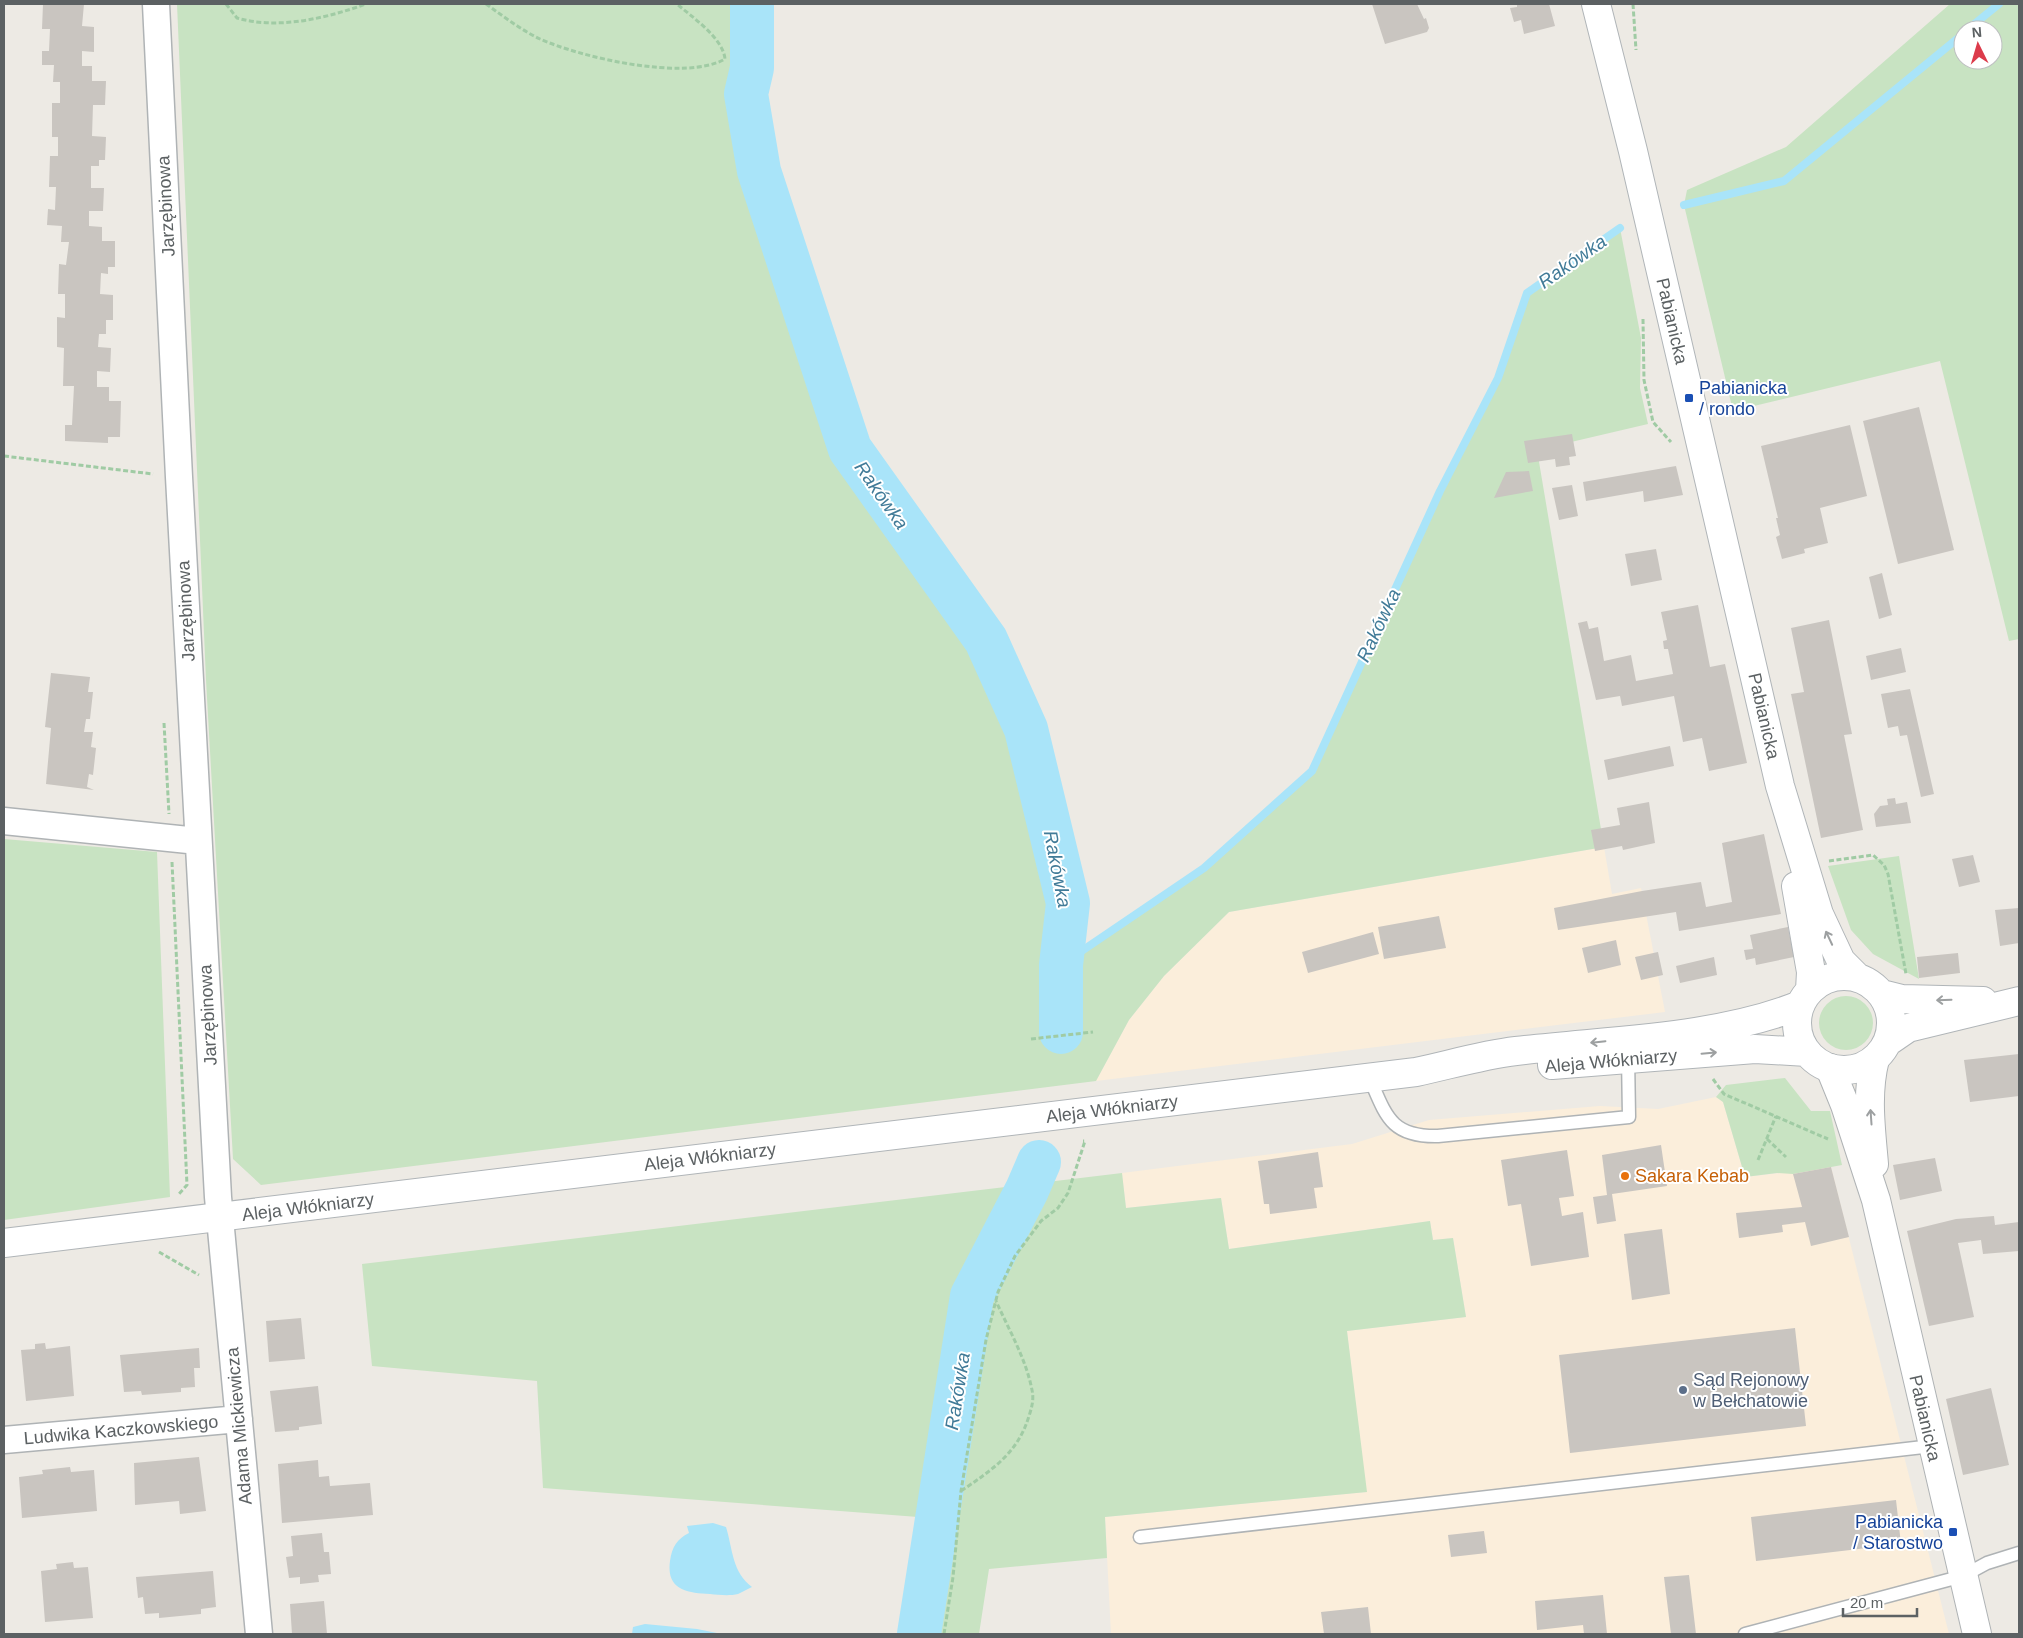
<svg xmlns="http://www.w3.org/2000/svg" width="2023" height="1638" font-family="Helvetica,sans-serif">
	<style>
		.commercial { fill: #fbeedb }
		.green { fill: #c8e3c2; fill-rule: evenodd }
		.water { fill: #a9e4f9 }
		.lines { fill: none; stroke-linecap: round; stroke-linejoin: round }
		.stream { stroke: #a9e4f9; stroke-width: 8 }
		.river { stroke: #a9e4f9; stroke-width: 44 }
		.building { fill: #c9c5c0 }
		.service-casing { stroke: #afb3b5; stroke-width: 15 }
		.minor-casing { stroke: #afb3b5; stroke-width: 29 }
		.tertiary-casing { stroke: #afb3b5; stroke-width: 30 }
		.secondary-casing { stroke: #b0b5b8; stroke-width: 30 }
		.path { stroke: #a0cba4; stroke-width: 3; stroke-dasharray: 5 2.5; stroke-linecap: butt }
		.service { stroke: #fff; stroke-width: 12 }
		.minor { stroke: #fff; stroke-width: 26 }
		.tertiary { stroke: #fff; stroke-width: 28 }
		.secondary { stroke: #fff; stroke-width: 28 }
		.oneway { stroke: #9da0a1 }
		.transit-dot { fill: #1a4fb4; stroke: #fff; stroke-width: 2 }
		.food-dot { fill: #e8710a; stroke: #fff; stroke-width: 2 }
		.service-dot { fill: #5c6f8a; stroke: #fff; stroke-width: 2 }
		.labels { text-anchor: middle; stroke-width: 4; stroke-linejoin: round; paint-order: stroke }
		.street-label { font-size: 18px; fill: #5c6163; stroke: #fff }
		.transit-label { font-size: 18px; fill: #164399; stroke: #fff; text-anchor: start }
		.food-label { font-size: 18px; fill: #c56008; stroke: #fff; text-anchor: start }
		.service-label { font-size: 18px; fill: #4e5e75; stroke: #fff; text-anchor: start }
		.water-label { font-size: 19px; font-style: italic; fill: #417b98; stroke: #fff }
	</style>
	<rect width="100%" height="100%" fill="#edeae4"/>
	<path class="commercial" d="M1604,847l8,47 29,-6 24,124 -569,69 33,-61 35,-44 65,-64z
		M1716,1097l7,5 22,75 86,-10 118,467h-838l-6,-117 261,-25 -19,-161 119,-14 -13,-79 -20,2 -3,-19 -201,28 -8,-51 -95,10 -4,-35 230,-29 77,-24 171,-14 58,3z"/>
	<path class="green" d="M177,4h575v64l-6,26 13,77 91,278 136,191 40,89 42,174 -6,62 142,-97 108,-97 128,-280 58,-113 29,-85 93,-65 21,110 -1,50 8,36 -111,26 67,397 -375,65 -65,64 -35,44 -33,61 -835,104 -28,-26 -27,-479z
		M1950,4h69v635l-10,2 -69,-280 -207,50 -49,-206 3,-15 99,-43zM1963,30h30v30h-30z
		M4,839l153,13 13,345 -166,23z
		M1899,856l20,123 -46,-25 -22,-24 -23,-64z
		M1819 1023a27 27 0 1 1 54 0a27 27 0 1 1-54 0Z
		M1785,1078l26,33h19l12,54 -49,9 -16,-1 -32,4 -22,-75 -7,-5 10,-12z
		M1122,1173l4,35 95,-10 8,51 201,-28 3,19 20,-2 13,79 -119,14 20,161 -262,25 2,41 -118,11 -10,65h-67l19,-116 -388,-30 -6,-107 -165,-15 -10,-102z"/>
	<path class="water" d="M713,1523l13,4c7,23 6,45 26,60 -5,2 -9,5 -14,7 -8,2 -19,1 -28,0 -23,-1 -44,-4 -40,-33 2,-14 7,-22 19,-28l-2,-7z
		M645,1624l52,5 25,5h-90l1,-7z"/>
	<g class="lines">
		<path class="stream" d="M1967,30l32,-26
			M1684,205l100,-24 179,-147
			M1061,965l143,-97 108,-97 128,-280 58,-113 29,-85 93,-65"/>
		<path class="river" d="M752,4v64l-6,26 13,77 91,278 136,191 40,89 42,174 -7,62v67
			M919,1634l53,-338 55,-106 12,-28"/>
	</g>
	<path class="building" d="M43,4h41l-2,22 12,1v25l-12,-1v15h10v15h14l-1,24h-12l-1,31 14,1 -1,23h-6v6h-8v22h13l-1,23h-14v15l13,1v14h13v26h-7v7l-7,-1 -1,21 13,1v25h-7v14h-7l-1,13 13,1 -1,24 -13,-1v16h12v14h12l-1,36h-12v6l-43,-2v-16h7l2,-39h-11l1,-38 -7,-1v-30l8,1v-24h-7l1,-30 7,1 3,-23h-8l1,-16 -15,-1 1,-16 7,1 1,-23h-7l1,-31h8v-19h-6v-34h8v-21h-7l1,-17h-12v-14h7l1,-22h-8z
		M1372,4h45l7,15 2,-1 3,10 -2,4 -42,12z
		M1517,4h32l6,22 -31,8 -3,-14 -7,2 -4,-14 7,-1z
		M1919,407l35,143 -56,14 -35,-143z
		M1850,425l17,71 -47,12 8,35 -24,6 1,4 -23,6 -6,-22 4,-2 -4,-17h2l-17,-72z
		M1572,434l4,22 -7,1 1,8 -14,2 -1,-8 -27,4 -4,-22z
		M1676,466l7,29 -39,7 -1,-11 -57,10 -3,-19z
		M1529,471l4,20 -39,7 12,-26z
		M1572,485l6,31 -19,4 -7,-32z
		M1656,549l6,31 -31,6 -6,-32z
		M1882,573l10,42 -13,4 -10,-42z
		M1698,605l12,62 15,-3 22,99 -38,8 -7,-33 -19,4 -9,-46 -52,10 -2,-10 -24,4 -18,-77 9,-2 2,8 9,-2 6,34 27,-6 5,26 37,-7 -5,-25h-4l-1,-8 4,-1 -6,-28z
		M1829,620l23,114 -8,1 19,95 -42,8 -30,-144 13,-2 -13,-64z
		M1901,648l5,24 -35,8 -5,-24z
		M51,673l39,4 -2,15h5l-3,27h-4l-2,13h9l-2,15 5,1 -3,27 -4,-1 -2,13 7,3 -48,-6 5,-56 -6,-1z
		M1910,689l24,105 -13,3 -14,-62 -7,1 -2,-10 -10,2 -7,-34z
		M1670,746l4,20 -66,14 -4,-20z
		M1895,798l1,6 11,-2 4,21 -35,4 -2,-13 6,-8 8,-1 -1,-6z
		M1649,802l6,41 -32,7 -1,-4 -27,5 -4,-21 29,-5 -3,-17z
		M1764,834l17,80 -102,17 -3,-19 -118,18 -4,-22 88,-17 59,-9 5,25 26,-5 -10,-59z
		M1973,855l7,27 -21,5 -7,-28z
		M2019,908v35l-19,3 -5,-36z
		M1439,916l7,32 -62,11 -6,-32z
		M1788,927l6,30 -38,8 -1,-7 -9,2 -2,-10 9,-1 -3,-14z
		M1373,932l6,22 -71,19 -6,-21z
		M1616,940l5,25 -33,8 -6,-25z
		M1658,952l5,23 -22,5 -6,-23z
		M1958,953l2,20 -41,5 -2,-21z
		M1714,957l3,18 -37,8 -4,-17z
		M2019,1054v42l-49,6 -6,-42z
		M1661,1145l6,41 -55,8 4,27 -19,3 -4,-27 14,-2 -5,-40z
		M1567,1150l7,46 -15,2 3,18 21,-4 6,45 -58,9 -10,-62 -13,2 -7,-46z
		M1318,1152l5,35 -9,1 3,20 -47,6 -1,-10h-5l-6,-43z
		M1935,1158l7,33 -42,9 -7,-35z
		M1831,1167l18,70 -38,9 -6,-24 -23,3 1,7 -44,6 -3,-25 66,-6 -9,-33z
		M1994,1216l1,9 24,-3v29l-36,3 -2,-14 -23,3 16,74 -45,9 -22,-95 49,-12z
		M1662,1229l8,65 -38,6 -8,-66z
		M301,1318l4,41 -36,3 -3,-41z
		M1795,1328l11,98 -236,27 -11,-98z
		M45,1343l1,6 24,-3 4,50 -48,5 -5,-51 14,-1v-5z
		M199,1348l1,20h-6l1,19 -14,1v4l-39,3 -1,-4 -17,1 -4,-37z
		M318,1386l4,38 -23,3v3l-24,2 -5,-41z
		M1991,1388l18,77 -46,10 -17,-76z
		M199,1457l7,54 -26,3 -1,-13 -44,4 -1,-42z
		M318,1460l1,17 10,-1 1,10 40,-3 3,32 -91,8 -4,-59z
		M70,1467l1,5 23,-2 3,41 -75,7 -3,-41 24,-3 -1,-4z
		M1896,1500l5,44 -145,17 -5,-44z
		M1484,1531l3,22 -36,4 -3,-22z
		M322,1533l2,19h5l2,22 -13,1 1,7 -19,2v-7l-11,1 -3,-21 7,-1 -2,-20z
		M73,1562l1,6 14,-1 5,51 -48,4 -4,-51 16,-2 -1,-5z
		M213,1571l3,36 -15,2v5l-42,4v-5l-14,1 -2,-17 -5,1 -2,-21z
		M1689,1575l7,59h-25l-7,-57z
		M1603,1595l4,39h-23l-1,-9 -46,5 -2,-29z
		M324,1601l3,33h-35l-2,-30z
		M1368,1607l3,27h-47l-3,-22z"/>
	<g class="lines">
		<defs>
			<path id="service" d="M1370,1079c16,37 21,58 68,57l191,-19 -1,-61
				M1140,1537l792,-91
				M1745,1634l218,-58 24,-13 32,-10"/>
			<path id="minor" d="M156,4l23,473 39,720 41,437
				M4,821l194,20
				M4,1440l235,-21"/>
			<path id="tertiary" d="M1830,1068l15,37 31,95 101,434
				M1874,1164c-3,-35 -8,-70 1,-105"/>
			<path id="secondary" d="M1596,4l37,147 147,635 39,128 22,47 16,16
				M1796,886l15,86 -1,18
				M1797 1023a47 47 0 1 1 94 0a47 47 0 1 1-94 0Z
				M1882,994l20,5 81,2
				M1889,1041l19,-13 111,-27
				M1552,1065l203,-16 52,3
				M4,1243l1412,-171c33,-7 66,-17 100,-21 92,-11 199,-12 284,-46"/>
		</defs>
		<use href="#service" class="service-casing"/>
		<use href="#minor" class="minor-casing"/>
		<use href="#tertiary" class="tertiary-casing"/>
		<use href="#secondary" class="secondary-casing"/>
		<path class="path" d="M226,4l11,14c41,12 90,0 129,-14
			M486,4c17,12 35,26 54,35 40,18 145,43 185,20 -2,-21 -33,-42 -48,-55
			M1633,4l3,46
			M1643,319l1,61 9,42 18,20
			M4,456l149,18
			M164,723l5,91
			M1829,861l44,-6 11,10 4,9 18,100
			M172,862l15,323 -9,10
			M1031,1039l62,-7
			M1713,1079l11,15 104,45
			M1767,1139l19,18
			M1758,1160l18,-44
			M159,1252l40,23
			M961,1491c31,-21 57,-38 68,-75 3,-9 5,-17 3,-26 -6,-31 -23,-60 -36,-89
			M944,1634l9,-57 8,-86 25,-151 12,-48 17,-36 26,-35 17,-13 10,-15 17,-52h-2"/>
		<use href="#service" class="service"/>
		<use href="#minor" class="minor"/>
		<use href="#tertiary" class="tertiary"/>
		<use href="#secondary" class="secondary"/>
	</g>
	<defs><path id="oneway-shaft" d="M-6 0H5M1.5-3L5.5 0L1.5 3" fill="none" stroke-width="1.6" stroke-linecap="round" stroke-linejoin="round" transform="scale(1.25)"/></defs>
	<g class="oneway">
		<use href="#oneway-shaft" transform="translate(1829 938) rotate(-115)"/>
		<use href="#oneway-shaft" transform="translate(1944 1000) rotate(178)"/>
		<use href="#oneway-shaft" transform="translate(1598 1042) rotate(174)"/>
		<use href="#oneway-shaft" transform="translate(1709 1053) rotate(-5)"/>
		<use href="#oneway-shaft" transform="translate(1871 1117) rotate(-94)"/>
	</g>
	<g class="transit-dot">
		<rect x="1684" y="393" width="10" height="10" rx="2.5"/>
		<rect x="1948" y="1527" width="10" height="10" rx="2.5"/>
	</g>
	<circle class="food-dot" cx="1625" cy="1176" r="5"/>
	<circle class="service-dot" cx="1683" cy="1390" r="5"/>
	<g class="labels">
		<g class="street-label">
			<text transform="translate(166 206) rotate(-93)" y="6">Jarzębinowa</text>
			<text transform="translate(1672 321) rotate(77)" y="6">Pabianicka</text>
			<text transform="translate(186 611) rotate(-93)" y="6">Jarzębinowa</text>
			<text transform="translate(1764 716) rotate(77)" y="6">Pabianicka</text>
			<text transform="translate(208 1015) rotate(-93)" y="6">Jarzębinowa</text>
			<text transform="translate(1611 1061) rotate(-5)" y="6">Aleja Włókniarzy</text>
			<text transform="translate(1112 1109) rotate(-7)" y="6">Aleja Włókniarzy</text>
			<text transform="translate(710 1157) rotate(-7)" y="6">Aleja Włókniarzy</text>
			<text transform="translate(308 1207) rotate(-7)" y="6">Aleja Włókniarzy</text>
			<text transform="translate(1925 1418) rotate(77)" y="6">Pabianicka</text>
			<text transform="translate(239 1426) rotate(-95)" y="6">Adama Mickiewicza</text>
			<text transform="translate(121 1430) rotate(-5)" y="6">Ludwika Kaczkowskiego</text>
		</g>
		<g class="transit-label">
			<text x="1699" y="394">Pabianicka<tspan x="1699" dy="21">/ rondo</tspan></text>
			<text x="1943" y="1528" text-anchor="end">Pabianicka<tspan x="1943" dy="21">/ Starostwo</tspan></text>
		</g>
		<g class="food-label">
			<text x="1635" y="1182">Sakara Kebab</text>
		</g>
		<g class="service-label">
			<text x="1693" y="1386">Sąd Rejonowy<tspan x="1693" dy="21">w Bełchatowie</tspan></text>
		</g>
		<g class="water-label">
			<text transform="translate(1572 261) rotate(-35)" y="7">Rakówka</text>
			<text transform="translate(882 495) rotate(55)" y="7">Rakówka</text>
			<text transform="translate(1378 625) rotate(-65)" y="7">Rakówka</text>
			<text transform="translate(1058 869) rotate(79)" y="7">Rakówka</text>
			<text transform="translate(957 1391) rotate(-81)" y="7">Rakówka</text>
		</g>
	</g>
	<rect width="2023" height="1638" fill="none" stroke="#5c6163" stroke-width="10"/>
	<g transform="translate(1978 45) rotate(355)"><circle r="24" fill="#ffffff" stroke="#bec0c1"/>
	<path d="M0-4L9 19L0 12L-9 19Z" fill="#dc3b4b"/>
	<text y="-8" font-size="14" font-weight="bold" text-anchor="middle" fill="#5c6163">N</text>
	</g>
	<path d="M1843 1608v8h74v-8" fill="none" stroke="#5c6163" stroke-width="2.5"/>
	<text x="1850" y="1608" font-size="15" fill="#5c6163" stroke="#ffffff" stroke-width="4" paint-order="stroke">20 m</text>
</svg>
